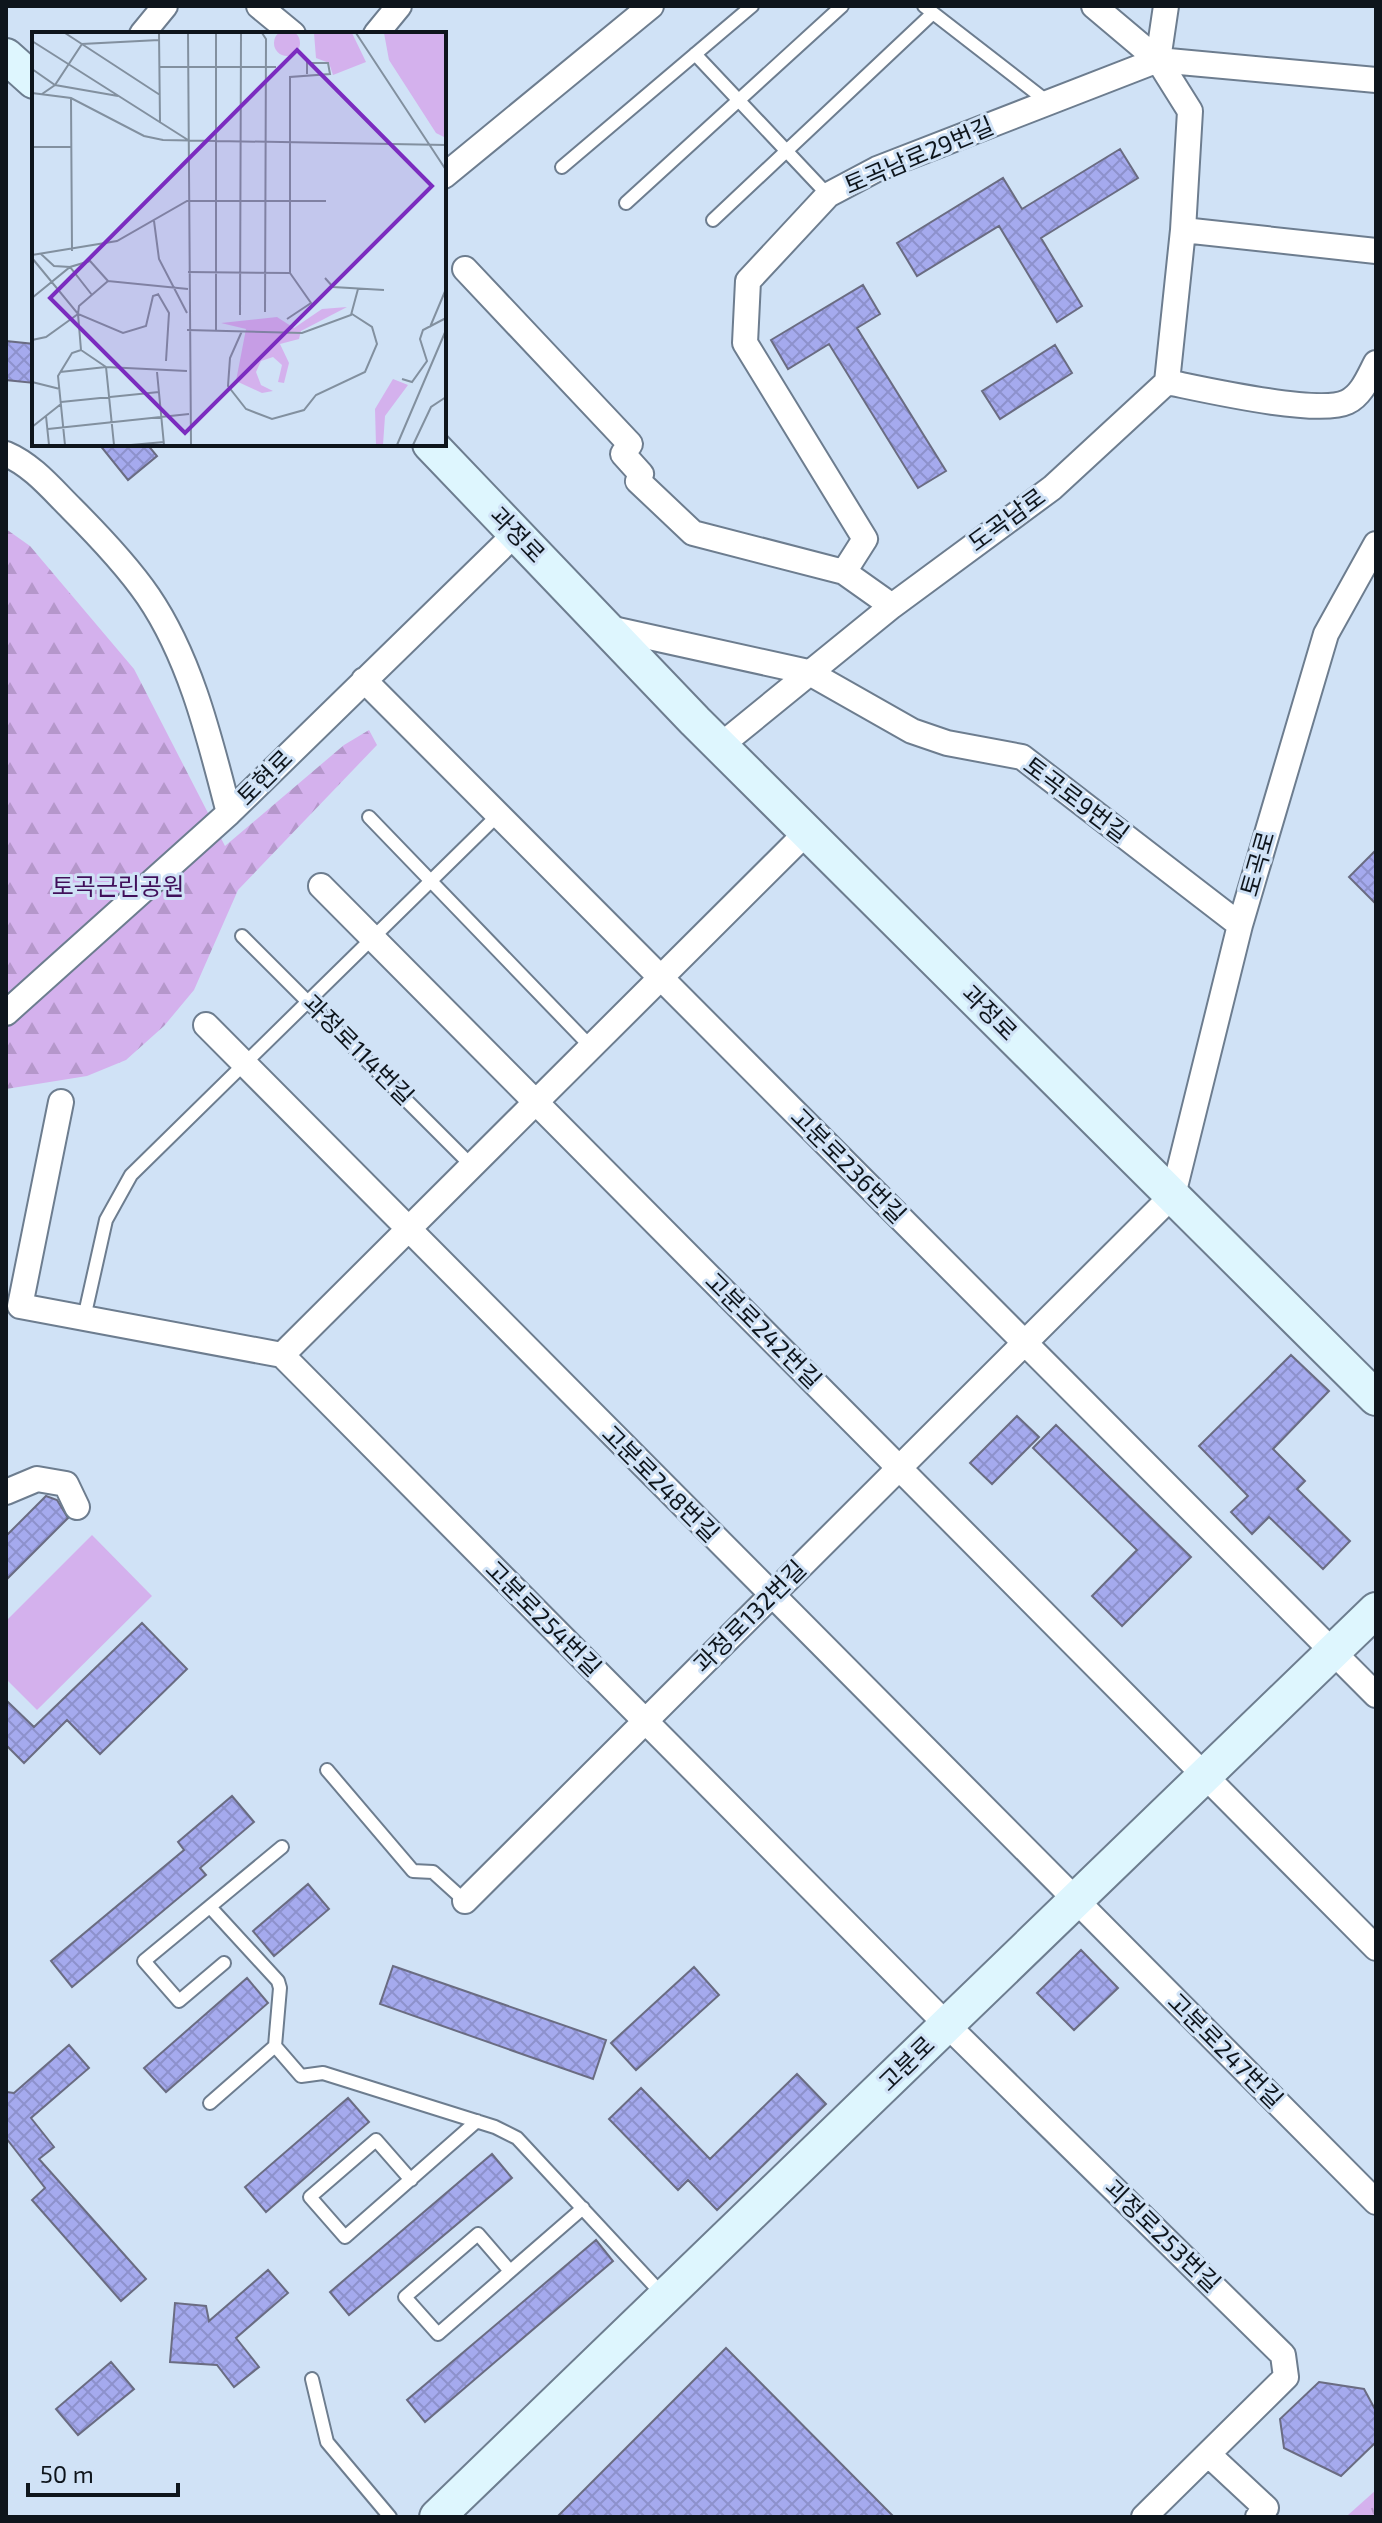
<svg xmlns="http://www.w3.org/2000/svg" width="1382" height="2523" font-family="'Exo 2','Noto Sans KR',sans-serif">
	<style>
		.grass { fill: url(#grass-tufts) }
		.forest { fill: url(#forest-firs) }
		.pitch { fill: #d4b1ed }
		.building { fill: url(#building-cross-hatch); stroke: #6a6c82; stroke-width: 2 }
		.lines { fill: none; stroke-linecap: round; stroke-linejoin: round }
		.service-casing { stroke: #6d7d8f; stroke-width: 16 }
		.minor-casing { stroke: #6d7d8f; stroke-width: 28 }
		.secondary-casing { stroke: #6d7d8f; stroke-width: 38 }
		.service { stroke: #fff; stroke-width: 12 }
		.minor { stroke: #fff; stroke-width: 24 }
		.secondary { stroke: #def6fe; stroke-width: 34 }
		.labels { text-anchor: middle; stroke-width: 6; stroke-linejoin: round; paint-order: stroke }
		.street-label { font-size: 24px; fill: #0e151c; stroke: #d0e2f6 }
		.park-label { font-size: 24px; fill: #400f5a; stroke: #d0e2f6 }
		.inset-road { fill: none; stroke: #82909f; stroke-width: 2 }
		.view { fill: #7b2cbf; fill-opacity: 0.15; stroke: #7b2cbf; stroke-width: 4 }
		.inset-edge { fill: none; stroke: #0e151c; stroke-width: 4 }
	</style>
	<defs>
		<pattern id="grass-tufts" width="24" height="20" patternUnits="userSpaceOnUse" patternTransform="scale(2)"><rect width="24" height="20" fill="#d4b1ed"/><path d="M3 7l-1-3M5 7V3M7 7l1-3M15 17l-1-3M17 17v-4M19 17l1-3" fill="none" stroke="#b597cb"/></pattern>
		<pattern id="forest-firs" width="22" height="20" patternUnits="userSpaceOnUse" patternTransform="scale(2)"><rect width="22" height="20" fill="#d4b1ed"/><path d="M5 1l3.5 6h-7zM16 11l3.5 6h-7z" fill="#b597cb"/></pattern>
		<pattern id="building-cross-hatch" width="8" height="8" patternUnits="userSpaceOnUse" patternTransform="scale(2)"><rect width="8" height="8" fill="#a5aaee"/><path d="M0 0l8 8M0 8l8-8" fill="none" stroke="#8d91cc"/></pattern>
	</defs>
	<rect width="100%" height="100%" fill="#d0e2f6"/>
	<path class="grass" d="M1376,2490v27h-26l-2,-2z"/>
	<path class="forest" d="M6,529l24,17 104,123 91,177 119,-101 25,-15 8,15 -139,145 -44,100 -30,36 -38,34 -39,16 -81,13z"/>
	<path class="pitch" d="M92,1535l60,61 -115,114 -31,-31v-58z"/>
	<path class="building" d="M1120,149l18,29 -97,60 41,68 -25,16 -58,-96 -82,50 -20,-33 106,-65 19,31z
		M863,285l17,29 -23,14 89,143 -28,17 -89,-144 -41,25 -17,-29z
		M6,341l28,3v39l-28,-3z
		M1055,345l17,28 -72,46 -18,-28z
		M99,444h48l10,12 -29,24z
		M1376,850v54l-27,-27z
		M1291,1355l38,36 -56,58 32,32 -8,8 53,52 -27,28 -54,-52 -17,17 -21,-22 17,-16 -49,-50z
		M1017,1416l22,21 -47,47 -22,-21z
		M1056,1425l135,132 -69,69 -30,-30 45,-46 -104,-102z
		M46,1496l11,4 11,18 -62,62v-44z
		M142,1623l45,46 -87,85 -33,-34 -43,43 -18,-18v-45l28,27z
		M232,1796l22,26 -54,46 6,7 -134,112 -21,-26 133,-111 -6,-8z
		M308,1884l21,25 -55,47 -21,-25z
		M1081,1950l37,38 -44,42 -37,-37z
		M393,1966l213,74 -13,39 -213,-75z
		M694,1967l25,28 -83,75 -25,-27z
		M247,1978l21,25 -102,89 -22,-24z
		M69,2045l20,23 -58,50 23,29 -15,12 107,120 -25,22 -89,-101 13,-12 -39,-50v-46l8,1z
		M797,2074l29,30 -109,106 -29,-30 -10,10 -69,-71 32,-31 69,71z
		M348,2098l21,24 -103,90 -21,-25z
		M492,2154l20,24 -163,137 -19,-23z
		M596,2240l17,21 -188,161 -18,-22z
		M268,2270l20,23 -52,45 23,29 -25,20 -17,-22 -47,-3 5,-59 31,3 3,15z
		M726,2348l168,169h-337z
		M111,2362l23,27 -56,46 -22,-26z
		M1319,2382l45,7 12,22v31l-35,34 -57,-28 -4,-29z"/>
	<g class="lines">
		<defs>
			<path id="service" d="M924,6l125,97
				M695,54l133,141
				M562,167l190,-161
				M626,203l216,-197
				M713,220l220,-207
				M369,817l222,230
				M242,936l230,230
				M84,1318l22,-98 25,-45 367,-360
				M327,1770l86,101 20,1 32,29
				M210,1907l68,74 2,7 -5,58 26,30 22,-3 172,54 22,11 146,157
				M224,1963l-45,38 -35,-40 138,-114
				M210,2103l65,-57
				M411,2180l-35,-40 -66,57 35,40 132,-116
				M510,2271l-32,-37 -73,63 33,37 145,-126
				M312,2379l15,63 63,75"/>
			<path id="minor" d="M259,6l34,28
				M1094,6l64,54
				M142,34l23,-28
				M376,34l23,-28
				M444,176l207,-170
				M1183,230l193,21
				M465,269l165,175 -7,10 18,20 -3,7 55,52 151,39 48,34
				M1167,382c35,7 151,34 180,20 15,-7 22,-26 29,-39
				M6,454c26,11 45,34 65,54 27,27 55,56 77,88 43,63 62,144 81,217
				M844,572l21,-33 -120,-196 3,-62 80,-86 49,-26 281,-109 218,20
				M604,627l204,45 104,59 35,12 75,14 218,168
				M364,680l1012,1015
				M720,746l172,-140 160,-118 115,-106 16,-152 7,-119 -32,-51 8,-54
				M321,886l1055,1062
				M6,1013l223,-200 286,-279
				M206,1025l1170,1177
				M61,1102l-41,204 262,49 665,670 336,330 3,22 -142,140
				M282,1355l525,-523
				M6,1492l31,-13 29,5 11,23
				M465,1901l708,-706 67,-270 86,-291 50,-90
				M1208,2454l58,54 -8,9"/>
			<path id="secondary" d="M6,56l28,25
				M430,444l265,277 681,677
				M437,2517l939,-907"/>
		</defs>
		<use href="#service" class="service-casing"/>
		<use href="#minor" class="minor-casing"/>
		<use href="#secondary" class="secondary-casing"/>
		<use href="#service" class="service"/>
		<use href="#minor" class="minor"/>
		<use href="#secondary" class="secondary"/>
	</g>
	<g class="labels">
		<g class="street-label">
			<text transform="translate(919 156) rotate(-23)" y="8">토곡남로29번길</text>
			<text transform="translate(1007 520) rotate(-36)" y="8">도곡남로</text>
			<text transform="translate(517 535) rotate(46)" y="8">과정로</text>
			<text transform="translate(265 778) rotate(-45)" y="8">토현로</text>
			<text transform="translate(1076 800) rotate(37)" y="8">토곡로9번길</text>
			<text transform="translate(1258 864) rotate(-74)" y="8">토곡로</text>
			<text transform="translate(989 1013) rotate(45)" y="8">과정로</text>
			<text transform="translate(358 1050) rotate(45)" y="8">과정로114번길</text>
			<text transform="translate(848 1166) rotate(45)" y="8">고분로236번길</text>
			<text transform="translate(763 1331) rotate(45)" y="8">고분로242번길</text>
			<text transform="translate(660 1484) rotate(45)" y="8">고분로248번길</text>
			<text transform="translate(750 1617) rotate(-45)" y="8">과정로132번길</text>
			<text transform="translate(543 1619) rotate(45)" y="8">고분로254번길</text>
			<text transform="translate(1225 2051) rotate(45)" y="8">고분로247번길</text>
			<text transform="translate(907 2064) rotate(-44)" y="8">고분로</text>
			<text transform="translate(1162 2236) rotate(44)" y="8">괴정로253번길</text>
		</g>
		<g class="park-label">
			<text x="118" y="895">토곡근린공원</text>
		</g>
	</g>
	<g transform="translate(32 32)">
		<rect width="414" height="414" fill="#d0e2f6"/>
		<path d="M242 11a13 13 0 1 1 26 0a13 13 0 1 1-26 0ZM352,1h62v105l-10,-5 -47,-73z" fill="#d4b1ed"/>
		<path d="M282,1h38l14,29 -33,13 -4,-12 -13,-5zM315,275l-46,24 -2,8 -19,5 9,19 -5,20 -6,-1 4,-17 -9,-8 -12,4 -5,11 5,13 12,6 -11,2 -26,-12 10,-52 -25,-6 56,-6 17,11 28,-19zM361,347l15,6 -23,31 -2,29h-7l-1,-36z" fill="#d4b1ed"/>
		<path class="inset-road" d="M33,1l95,62M127,1l1,90M156,1l3,412M230,1l4,6 -1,273M324,1l90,137M0,9l156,99M127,35h117M0,37l23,16 63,11M0,61l39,5 73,38 19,4 283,5M10,62l13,-9 27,-41 77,-4M39,66l1,153M0,115h39M122,189l5,38 28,54M9,222l13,12 16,1 22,28M0,223l85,-14 70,-40h139M0,226l46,56 45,19 23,-7 7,-30 6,-2M156,240l102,1M293,246l8,9 51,3M126,262l11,19 -3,48M0,266l38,-31 20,-6 18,20M46,282l3,36M208,283l1,-282M255,287l24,-16 -21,-30v-196l40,-3 -2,-11h-21v11M398,295l16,-38M155,298l115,3 49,-18 7,-26M184,299v-298M210,299l-12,27 -2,28 18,23 26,10 32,-9 12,-15 49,-23 12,-28 -5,-17 -20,-13M0,308l14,-3 32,-23 1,-8 29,-25 80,8M49,318l25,17 8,78M28,340l46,-5 81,4M125,340l7,73M370,347l10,3 15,-21 -7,-22 3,-9 23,-12M0,350l28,7M29,370l98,-10M14,384l3,29M0,395l29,-23M16,397l141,-15M33,413l-7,-69 14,-23 9,-3M99,413l33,-3M365,413l49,-115M381,413l18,-38 15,-10"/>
		<path class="view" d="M265,18l135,136 -247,247 -135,-135z"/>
		<rect width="414" height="414" class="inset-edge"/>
	</g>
	<rect width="1382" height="2523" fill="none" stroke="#0e151c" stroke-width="16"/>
	<path d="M28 2483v12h150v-12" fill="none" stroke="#0e151c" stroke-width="4"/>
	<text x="40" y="2483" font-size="24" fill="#0e151c" stroke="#d0e2f6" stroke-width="6" paint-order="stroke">50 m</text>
</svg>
